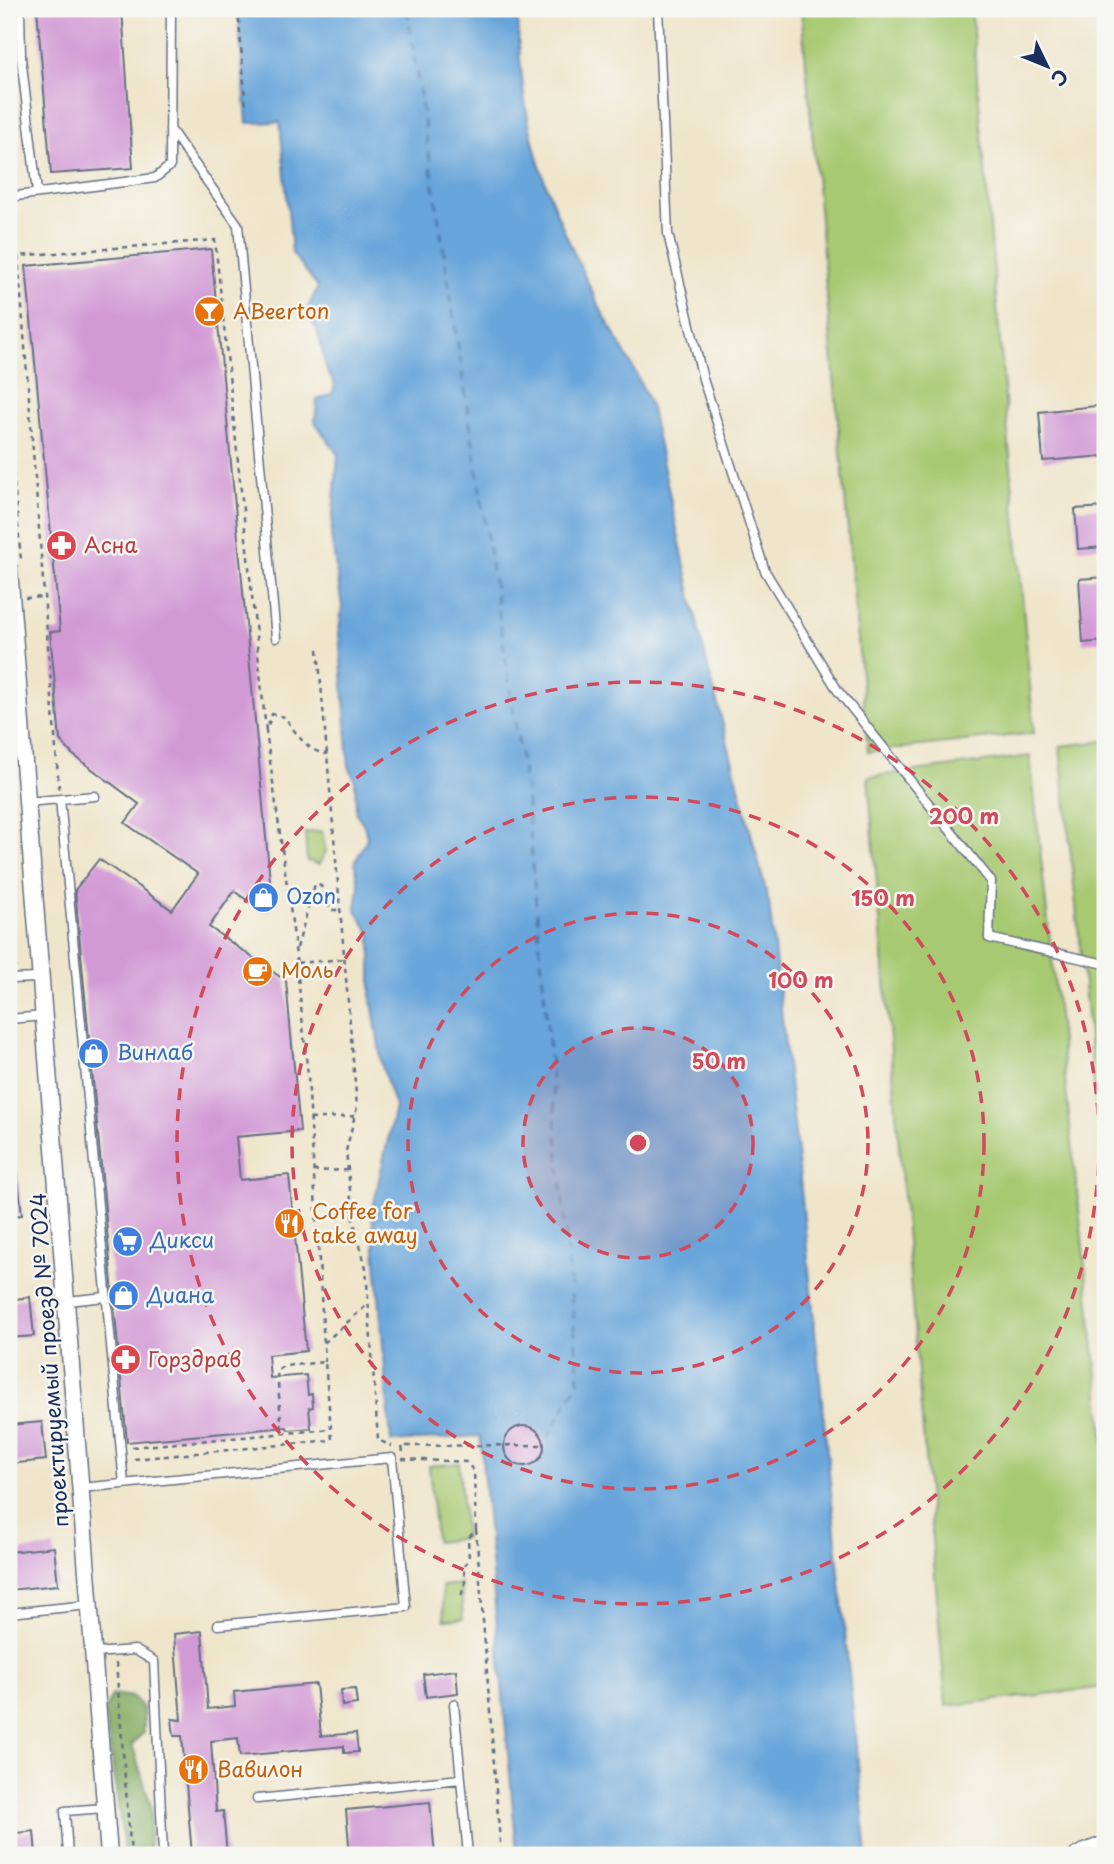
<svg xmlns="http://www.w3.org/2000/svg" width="1114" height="1864" font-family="'Playpen Sans',sans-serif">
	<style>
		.green { fill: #a7c971; stroke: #617c68; stroke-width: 2 }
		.forest { fill: #85ad63; stroke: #506e60; stroke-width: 2 }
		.water { fill: #68a5da; stroke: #426a9c; stroke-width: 2 }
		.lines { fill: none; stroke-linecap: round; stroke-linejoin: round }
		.ferry { stroke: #365889; stroke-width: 2; stroke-dasharray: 9 7; stroke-linecap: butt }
		.building { fill: #d29ad5 }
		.service-casing { stroke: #656f84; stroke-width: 11 }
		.minor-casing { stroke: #656f84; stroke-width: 19 }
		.path { stroke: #656f84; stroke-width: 2.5; stroke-dasharray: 5 5; stroke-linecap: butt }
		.service { stroke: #fff; stroke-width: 8 }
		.minor { stroke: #fff; stroke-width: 16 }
		.ring { fill: none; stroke: #d1495b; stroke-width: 3.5; stroke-dasharray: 12 9 }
		.labels { text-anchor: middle; stroke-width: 5; stroke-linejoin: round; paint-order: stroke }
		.food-label { font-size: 21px; fill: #c56008; stroke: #f6f6f2; text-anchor: start }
		.health-label { font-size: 21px; fill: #be3a42; stroke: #f6f6f2; text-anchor: start }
		.shop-label { font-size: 21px; fill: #366cbe; stroke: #f6f6f2; text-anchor: start }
		.street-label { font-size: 21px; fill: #1b2f5e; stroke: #f6f6f2 }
		.centre { fill: #d1495b; stroke: #f6f6f2; stroke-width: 3.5 }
		.ring-label { font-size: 21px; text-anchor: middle; font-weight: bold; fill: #d1495b; stroke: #f6f6f2; stroke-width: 5; stroke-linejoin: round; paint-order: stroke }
	</style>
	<rect width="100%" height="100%" fill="#f6f6f2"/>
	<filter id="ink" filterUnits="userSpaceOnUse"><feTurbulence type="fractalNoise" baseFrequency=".0143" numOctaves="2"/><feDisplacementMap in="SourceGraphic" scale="14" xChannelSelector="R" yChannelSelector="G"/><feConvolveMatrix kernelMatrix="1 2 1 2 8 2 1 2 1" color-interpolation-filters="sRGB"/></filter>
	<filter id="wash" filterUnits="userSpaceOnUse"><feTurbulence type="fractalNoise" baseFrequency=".00686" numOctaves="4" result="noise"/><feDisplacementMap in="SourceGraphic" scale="28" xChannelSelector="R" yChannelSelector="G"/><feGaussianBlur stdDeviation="1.57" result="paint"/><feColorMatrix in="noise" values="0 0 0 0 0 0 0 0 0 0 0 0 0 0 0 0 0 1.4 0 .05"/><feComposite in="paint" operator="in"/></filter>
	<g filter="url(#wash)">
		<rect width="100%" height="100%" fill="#efe5ca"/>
		<path class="green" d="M801,9h170l63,724 -166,19z
			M1105,741v453l-45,-448z
			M1030,756l75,695v236l-159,19 -78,-929z
			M322,831l4,21 -7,12 -12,-3 -2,-28z
			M459,1463l6,75 -29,4 -7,-76z
			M461,1584l2,35 -19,1 -2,-34z"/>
		<path class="forest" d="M112,1694l21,3 10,11 1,24 -12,12 19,62 -2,49h-24l-20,-143z"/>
		<path class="water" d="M238,9h279c2,44 5,89 16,132 13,55 39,108 63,159 18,37 42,70 55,109l50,231 68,263 30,266 68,686h-350l-37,-419 -89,6 -19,-230 23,-105 -13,-41 -11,-71v-60l-15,-25 3,-25 -4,-22 12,-25 -3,-13 -8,-12 -1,-32 -6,-15 -10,-134 3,-26 -11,-70 7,-81 -23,-33 2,-22 15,-6 3,-10 -8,-13 -10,-42 -7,-10 -2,-11 10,-21 -26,-34 -12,-131 -33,1z"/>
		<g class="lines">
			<path class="ferry" d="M407,9l119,784 53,588 -35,64"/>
		</g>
		<g id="blocks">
			<path class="building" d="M37,9h85l11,159 -82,6z
				M211,249l61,653 -3,8 -7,1 -28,-20 -25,36 77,54 14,150 -64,6 4,43 49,-5 17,176 -38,4 2,23 36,-3 2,20 4,-1 1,13 -4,1 2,20 -23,2 -1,-3 -160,15 -52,-552 24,-31 73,51 26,-36 -73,-51 14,-19 -67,-50 -12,-14 -10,-108 10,-1 -34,-365z
				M1105,405v51l-62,5 -4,-49z
				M1105,507v40l-27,2 -3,-40z
				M1105,577v64l-22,2 -4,-64z
				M17,1169l5,46 -13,1v-46z
				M30,1297l4,39 -25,2v-38z
				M42,1422l4,38 -37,4v-39z
				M504 1446a20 20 0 1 1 40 0a20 20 0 1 1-40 0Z
				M54,1547l4,38 -49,5v-38z
				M202,1631l6,78 27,-3 -1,-14 82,-8 5,52 35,-3 2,19 -14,1v-7l-104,10 -2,-18 -27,3 5,71 7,-1 4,44h-35l-10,-119h-8l-2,-17 9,1 -7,-86z
				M456,1670l2,23 -32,4 -3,-23z
				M355,1689l2,15 -15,2 -1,-16z
				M430,1802l5,53h-85l-4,-45z
				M34,1831l2,24h-27v-21z"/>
		</g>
	</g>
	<g filter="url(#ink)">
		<use href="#blocks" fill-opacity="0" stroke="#656f84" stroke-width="2"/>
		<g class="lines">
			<defs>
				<path id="service" d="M20,9l1,48 16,135
					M658,9l10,225 35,145 62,192 73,120 153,190 -2,57 116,26
					M170,129l68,96 38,413
					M9,197l146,-19 15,-12 1,-157
					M60,799l64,685
					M26,802l69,-6
					M9,979l32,-1
					M9,1019l35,-3
					M67,1301l39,-4
					M81,1488l311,-30 14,149 -188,18
					M9,1613l80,-8
					M94,1653l41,-3 19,11 9,194
					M454,1704l14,151
					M257,1799l204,-20
					M68,1855l-3,-44 40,-3"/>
				<path id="minor" d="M9,569l100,1286
					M1078,1855l27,-11"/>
			</defs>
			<use href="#service" class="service-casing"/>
			<use href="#minor" class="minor-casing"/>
			<path class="path" d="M238,9l8,99
				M9,257l9,-1
				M9,424l12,136
				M25,598l18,-1
				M318,649l39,458 -11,44 7,68 13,49 12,172 14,6
				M59,789l-41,-533 197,-16 51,491
				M9,887l7,81
				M297,948l18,-64 6,2 10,24h9
				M297,963l47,-4
				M310,1119l45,-3
				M313,1171l35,-1
				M324,1343l44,-39
				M325,1362l-17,-286 -14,-139 -28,-206 6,-17 13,3c10,15 22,35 42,37
				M132,1447l199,-18
				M403,1452l-1,-6 142,-1
				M134,1459l198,-19 -7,-78 -41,4 -7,5 5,62
				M402,1459l64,3 8,9 2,58 -8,10 1,20 -5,7 1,18 -5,15
				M476,1529l25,326
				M116,1663l15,192"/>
			<use href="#service" class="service"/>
			<use href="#minor" class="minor"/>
		</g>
	</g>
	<circle cx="638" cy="1143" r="115" fill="#d1495b" fill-opacity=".12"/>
	<g class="ring">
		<circle cx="638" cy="1143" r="115"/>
		<circle cx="638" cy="1143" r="230"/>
		<circle cx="638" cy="1143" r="346"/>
		<circle cx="638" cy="1143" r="461"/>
	</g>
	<defs>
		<symbol id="bar-disc" viewBox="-11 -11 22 22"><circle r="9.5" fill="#e8710a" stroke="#f6f6f2"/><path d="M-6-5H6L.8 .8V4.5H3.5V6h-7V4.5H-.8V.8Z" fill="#fff"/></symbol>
		<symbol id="pharmacy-disc" viewBox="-11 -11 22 22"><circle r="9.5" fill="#e0444e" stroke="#f6f6f2"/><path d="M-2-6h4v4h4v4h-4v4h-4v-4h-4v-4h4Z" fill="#fff"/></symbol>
		<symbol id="shop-disc" viewBox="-11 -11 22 22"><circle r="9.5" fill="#3f7fe0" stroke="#f6f6f2"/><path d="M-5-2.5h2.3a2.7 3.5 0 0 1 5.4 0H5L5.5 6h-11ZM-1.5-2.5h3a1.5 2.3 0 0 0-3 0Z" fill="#fff"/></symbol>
		<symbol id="cafe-disc" viewBox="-11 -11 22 22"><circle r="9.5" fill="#e8710a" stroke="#f6f6f2"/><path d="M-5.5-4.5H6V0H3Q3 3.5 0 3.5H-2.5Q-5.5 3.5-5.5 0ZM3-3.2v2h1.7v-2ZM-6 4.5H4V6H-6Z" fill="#fff"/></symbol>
		<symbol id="restaurant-disc" viewBox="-11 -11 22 22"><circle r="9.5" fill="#e8710a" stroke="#f6f6f2"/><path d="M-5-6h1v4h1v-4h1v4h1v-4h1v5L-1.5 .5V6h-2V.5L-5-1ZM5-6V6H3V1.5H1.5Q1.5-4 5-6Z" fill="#fff"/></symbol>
		<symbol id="supermarket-disc" viewBox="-11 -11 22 22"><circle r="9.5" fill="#3f7fe0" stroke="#f6f6f2"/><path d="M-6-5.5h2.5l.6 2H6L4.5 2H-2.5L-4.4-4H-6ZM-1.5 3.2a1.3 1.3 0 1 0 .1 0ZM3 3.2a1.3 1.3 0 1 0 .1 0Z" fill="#fff"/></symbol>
	</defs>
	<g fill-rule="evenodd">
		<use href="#bar-disc" x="192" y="294" width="35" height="35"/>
		<use href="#pharmacy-disc" x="44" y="528" width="35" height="35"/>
		<use href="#shop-disc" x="246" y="880" width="35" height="35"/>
		<use href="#cafe-disc" x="240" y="954" width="35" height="35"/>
		<use href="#shop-disc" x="76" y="1036" width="35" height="35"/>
		<use href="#restaurant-disc" x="272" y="1206" width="35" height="35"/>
		<use href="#supermarket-disc" x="110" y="1224" width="35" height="35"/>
		<use href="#shop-disc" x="106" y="1278" width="35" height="35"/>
		<use href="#pharmacy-disc" x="108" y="1342" width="35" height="35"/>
		<use href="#restaurant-disc" x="176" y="1752" width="35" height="35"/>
	</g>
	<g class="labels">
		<g class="food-label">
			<text x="233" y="319">ABeerton</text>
			<text x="281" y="978">Моль</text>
			<text x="312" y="1219">Coffee for<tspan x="312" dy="24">take away</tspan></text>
			<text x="217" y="1777">Вавилон</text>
		</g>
		<g class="health-label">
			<text x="84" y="553">Асна</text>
			<text x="148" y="1367">Горздрав</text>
		</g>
		<g class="shop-label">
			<text x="286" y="904">Ozon</text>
			<text x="117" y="1060">Винлаб</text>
			<text x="150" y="1248">Дикси</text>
			<text x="147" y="1303">Диана</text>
		</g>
		<g class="street-label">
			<text transform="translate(50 1360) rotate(-94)" y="7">проектируемый проезд № 7024</text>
		</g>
	</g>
	<circle cx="638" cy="1143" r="10" class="centre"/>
	<g class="ring-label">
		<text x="964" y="824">200 m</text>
		<text x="883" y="906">150 m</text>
		<text x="801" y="988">100 m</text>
		<text x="719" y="1069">50 m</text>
	</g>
	<rect width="1114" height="1864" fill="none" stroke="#f6f6f2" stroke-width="35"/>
	<g transform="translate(1047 66) rotate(133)" stroke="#f6f6f2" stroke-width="5" paint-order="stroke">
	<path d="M0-5L12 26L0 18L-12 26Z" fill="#1b2f5e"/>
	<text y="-10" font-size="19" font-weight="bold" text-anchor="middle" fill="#1b2f5e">С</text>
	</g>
</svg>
